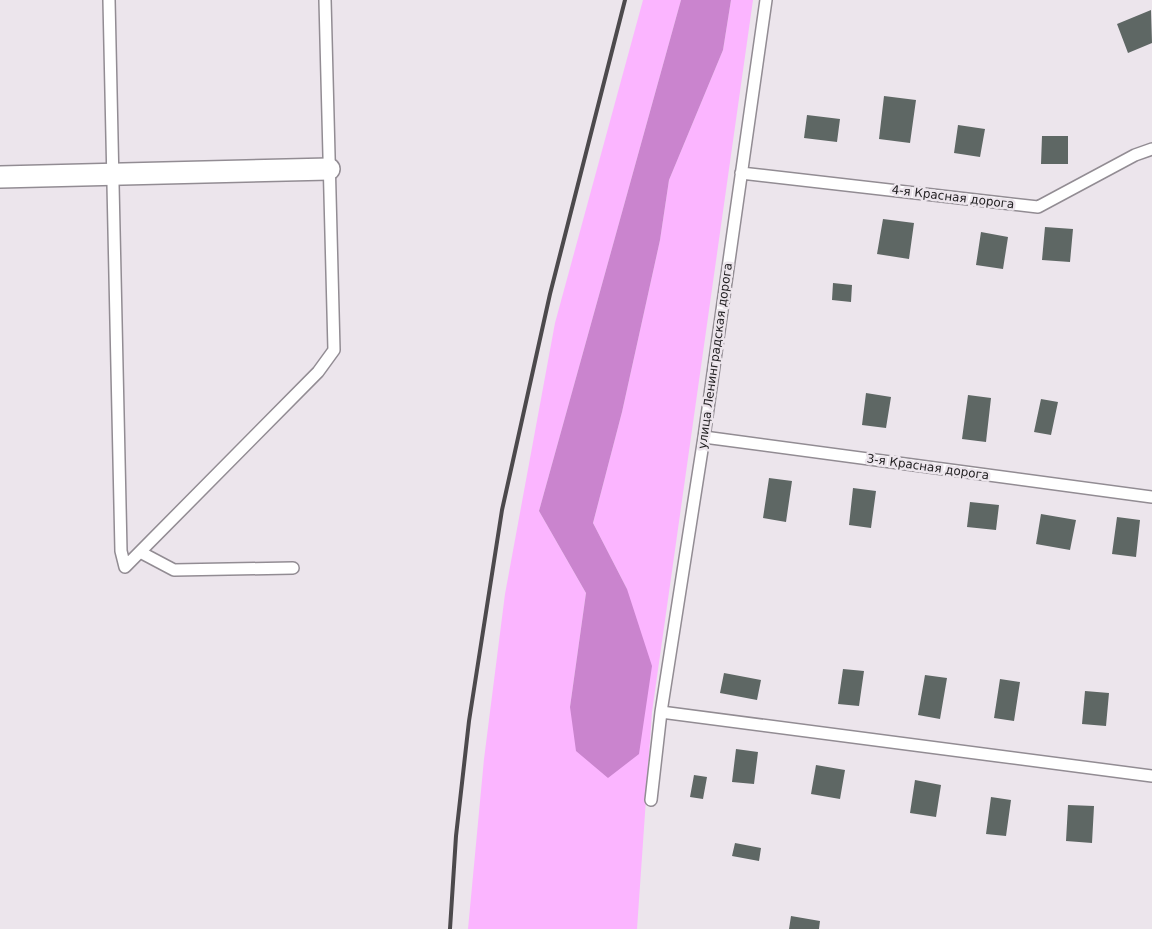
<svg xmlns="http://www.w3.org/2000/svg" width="1152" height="929" font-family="'DejaVu Sans',sans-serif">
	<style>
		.green { fill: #fbb5ff }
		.forest { fill: #ca84ce }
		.building { fill: #5e6764 }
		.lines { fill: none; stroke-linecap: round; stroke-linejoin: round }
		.service-casing { stroke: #928c93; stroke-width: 14 }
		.minor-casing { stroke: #928c93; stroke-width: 24 }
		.service { stroke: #fff; stroke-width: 11 }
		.minor { stroke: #fff; stroke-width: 21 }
		.rail { stroke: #4c494c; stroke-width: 4 }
		.labels { text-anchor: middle; stroke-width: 5; stroke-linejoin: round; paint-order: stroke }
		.street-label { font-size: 12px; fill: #232123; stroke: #ece5ec }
	</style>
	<rect width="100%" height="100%" fill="#ece5ec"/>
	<path class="green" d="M643,0h38l-142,511 47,82 -16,114 57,-118 -34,-66 29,-111 38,-172 9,-60 54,-130 8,-50h22l-101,712 -15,217h-169l16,-170 21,-165 50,-271z"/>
	<path class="forest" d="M681,0h50l-8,50 -54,130 -9,60 -38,172 -29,111 34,66 25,77 -13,88 -31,24 -32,-27 -6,-44 16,-114 -47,-82z"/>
	<path class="building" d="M1151,10l1,33 -24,10 -11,-29z
		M884,96l32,4 -6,43 -31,-4z
		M807,115l33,4 -3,23 -33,-4z
		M958,125l27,4 -5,28 -26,-4z
		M1042,136h26v28h-27z
		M883,219l31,4 -5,36 -32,-5z
		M1045,227l28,2 -3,33 -28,-2z
		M981,232l27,5 -5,32 -27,-4z
		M833,283l19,2 -1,17 -19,-2z
		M866,393l25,4 -5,31 -24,-3z
		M968,395l23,3 -5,44 -24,-3z
		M1041,399l17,3 -7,33 -17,-3z
		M769,478l23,3 -6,41 -23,-4z
		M853,488l23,3 -5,37 -22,-3z
		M970,502l29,3 -3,25 -29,-3z
		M1041,514l35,6 -6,30 -34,-6z
		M1117,517l23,3 -4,37 -24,-3z
		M843,669l21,2 -5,35 -21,-2z
		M724,673l37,7 -4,20 -37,-7z
		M925,675l22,3 -7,41 -22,-4z
		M1000,679l20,3 -6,39 -20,-3z
		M1085,691l24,2 -3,33 -24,-2z
		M736,749l22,3 -4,32 -22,-2z
		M816,765l29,5 -5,29 -29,-5z
		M694,775l13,2 -4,22 -13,-2z
		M915,780l26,5 -5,32 -26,-4z
		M991,797l20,3 -5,36 -20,-2z
		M1068,805l26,1 -2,37 -26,-2z
		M735,843l26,5 -2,13 -27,-5z
		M791,916l29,5 -1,8h-30z"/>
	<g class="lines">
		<defs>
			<path id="service" d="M109,0l12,551 4,16
				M741,173l297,34 97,-52 17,-6
				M704,437l448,60
				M140,552l34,18 119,-2
				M125,567l193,-195 16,-22 -9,-350
				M661,712l491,64
				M651,800l10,-88 43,-275 62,-437"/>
			<path id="minor" d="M0,177l329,-8"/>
		</defs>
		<use href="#service" class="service-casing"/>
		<use href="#minor" class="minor-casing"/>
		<use href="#service" class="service"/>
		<use href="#minor" class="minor"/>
		<path class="rail" d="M450,929l6,-93 13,-115 33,-211 48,-216 75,-294"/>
	</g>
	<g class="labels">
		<g class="street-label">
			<text transform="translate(953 197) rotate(7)" y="4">4-я Красная дорога</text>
			<text transform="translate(715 356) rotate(-82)" y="4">улица Ленинградская дорога</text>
			<text transform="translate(928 467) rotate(8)" y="4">3-я Красная дорога</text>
		</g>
	</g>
</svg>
